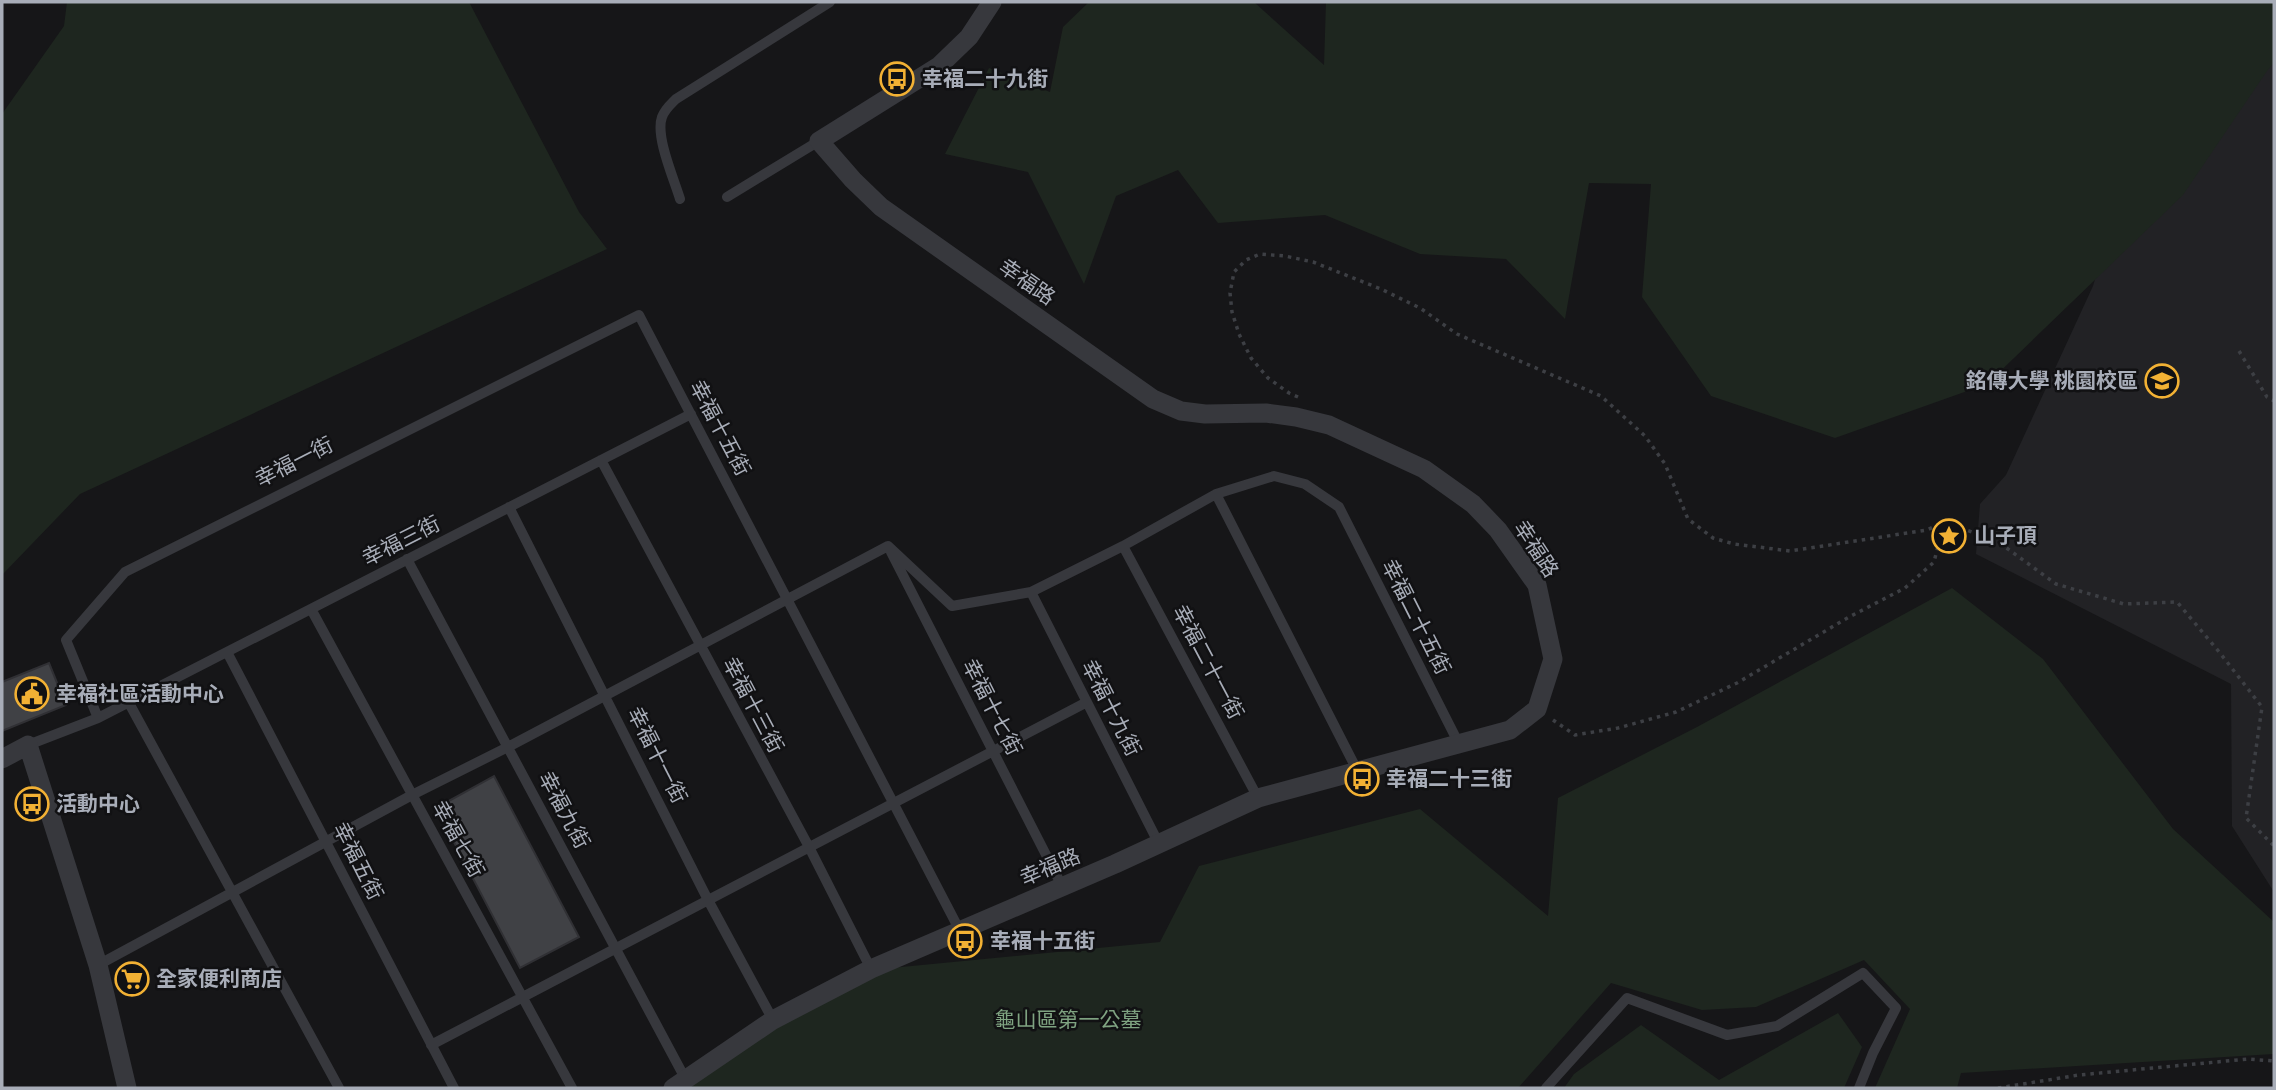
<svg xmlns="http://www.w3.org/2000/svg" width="2276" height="1090" font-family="'Fira Sans Condensed','Noto Sans TC',sans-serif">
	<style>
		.built { fill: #222225 }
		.green { fill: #1e261f }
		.building { fill: #404145; stroke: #303034; stroke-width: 2 }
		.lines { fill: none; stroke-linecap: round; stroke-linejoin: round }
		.path { stroke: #3d3f44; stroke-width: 3.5; stroke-dasharray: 3.5 5; stroke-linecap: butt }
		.lane { stroke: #37383d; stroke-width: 10 }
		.street { stroke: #37383d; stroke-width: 19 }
		.labels { text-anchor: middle; stroke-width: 5; stroke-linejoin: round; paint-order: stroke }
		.poi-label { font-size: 21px; font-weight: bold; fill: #a8adb8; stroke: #111113; text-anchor: start }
		.street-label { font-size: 21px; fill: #a8adb8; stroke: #111113 }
		.park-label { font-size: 21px; fill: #7fa381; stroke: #111113 }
	</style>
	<rect width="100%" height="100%" fill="#161618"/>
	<path class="built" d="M2274,2v890l-42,-66 -1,-142 -255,-130 4,-50 26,-29 87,-189 49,-161z"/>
	<path class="green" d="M67,2h402l110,210 28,37 -527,245 -78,81v-461l62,-88z
		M1089,2h165l70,63 2,-63h948v61l-7,8 -84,124 -196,189 -152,54 -124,-42 -69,-99 9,-113 -62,-1 -24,136 -59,-60 -86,-5 -95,-39 -107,8 -40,-53 -62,26 -32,88 -56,-112 -83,-18 44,-86 61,24 13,-65z
		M1952,588l91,71 130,170 101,93v132l-313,19 -4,15h-82l35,-79 -46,-49 -108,47 -54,3 -91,-27 -93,105h-831l91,-62 113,-58 269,-26 39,-76 221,-57 128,107 10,-118 139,-71z
		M1838,1013l24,34 -18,41h-280l10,-14 67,-49 78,55z"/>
	<path class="building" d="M49,663l17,42 -64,26v-49z
		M494,776l85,161 -59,31 -84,-160z"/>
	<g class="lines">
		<path class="path" d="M2239,351l28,46 7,4
			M1298,397l-9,-4 -21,-15 -17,-20 -12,-24 -7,-22 -2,-19 4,-21 12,-12 14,-6 25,2 28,6 68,27 39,19 37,26 144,62 44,40 20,28 23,55 25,19 21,6 56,7 137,-21 17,-8 53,19 59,43 68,20 53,-2 43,51 42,54 -16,111 28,28
			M1553,720l22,15 43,-7 58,-16 61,-29 112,-66 56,-29 29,-26 10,-40
			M1998,1088l81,-13 169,-16 26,2"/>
		<path class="lane" d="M727,197l92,-56
			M680,199c-6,-20 -25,-63 -18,-82 3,-8 8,-12 14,-18l154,-97
			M601,460l208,387 62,122
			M1216,494l141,276
			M509,507l199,393 65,120
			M888,546l64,60 79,-14 92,-46 93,-52 58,-18 31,8 34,23 120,237
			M1123,546l135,252
			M891,552l171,334
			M407,559l279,521
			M1031,592l127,250
			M311,609l261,479
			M227,652l227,436
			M129,703l210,385
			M98,718l-32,-78 59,-68 514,-257 321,616
			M28,745l70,-27 593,-304
			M98,965l314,-170 96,-48 380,-201
			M431,1045l656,-343
			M1546,1088l81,-90 100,37 50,-9 86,-53 33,35 -23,45 -14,35"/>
		<path class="street" d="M2,759l26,-14 70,220 29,123
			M673,1088l100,-68 98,-51 244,-105 143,-66 252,-68 27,-21 16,-50 -16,-74 -39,-55 -25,-26 -49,-35 -95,-44 -33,-8 -30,-4 -61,1 -24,-3 -28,-12 -272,-192 -28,-27 -34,-39 120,-75 30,-29 23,-35"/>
	</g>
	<defs>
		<symbol id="bus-ring" viewBox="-11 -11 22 22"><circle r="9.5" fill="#111113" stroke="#f2b134" stroke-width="1.5"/><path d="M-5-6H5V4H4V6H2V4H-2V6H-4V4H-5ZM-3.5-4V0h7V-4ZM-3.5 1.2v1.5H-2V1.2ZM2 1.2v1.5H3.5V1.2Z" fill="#f2b134"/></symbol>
		<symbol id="university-ring" viewBox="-11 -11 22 22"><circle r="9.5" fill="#111113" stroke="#f2b134" stroke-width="1.5"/><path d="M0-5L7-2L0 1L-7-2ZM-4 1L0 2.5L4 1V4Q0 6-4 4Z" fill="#f2b134"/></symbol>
		<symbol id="sight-ring" viewBox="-11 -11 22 22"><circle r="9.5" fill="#111113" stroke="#f2b134" stroke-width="1.5"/><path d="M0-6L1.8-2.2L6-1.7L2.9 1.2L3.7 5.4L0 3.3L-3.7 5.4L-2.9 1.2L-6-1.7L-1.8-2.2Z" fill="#f2b134"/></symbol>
		<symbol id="civic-ring" viewBox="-11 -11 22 22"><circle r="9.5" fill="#111113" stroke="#f2b134" stroke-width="1.5"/><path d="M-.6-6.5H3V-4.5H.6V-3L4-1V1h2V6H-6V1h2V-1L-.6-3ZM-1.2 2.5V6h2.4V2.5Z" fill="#f2b134"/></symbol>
		<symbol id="supermarket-ring" viewBox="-11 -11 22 22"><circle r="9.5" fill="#111113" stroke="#f2b134" stroke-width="1.5"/><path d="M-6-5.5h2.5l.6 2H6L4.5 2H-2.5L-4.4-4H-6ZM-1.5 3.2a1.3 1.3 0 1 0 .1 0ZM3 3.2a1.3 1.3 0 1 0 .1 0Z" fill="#f2b134"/></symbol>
	</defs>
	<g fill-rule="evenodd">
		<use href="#bus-ring" x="878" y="60" width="38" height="38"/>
		<use href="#university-ring" x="2143" y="362" width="38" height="38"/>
		<use href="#sight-ring" x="1930" y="517" width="38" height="38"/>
		<use href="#civic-ring" x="13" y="675" width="38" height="38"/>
		<use href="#bus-ring" x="1343" y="760" width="38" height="38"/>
		<use href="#bus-ring" x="13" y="785" width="38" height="38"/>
		<use href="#bus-ring" x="946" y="922" width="38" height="38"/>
		<use href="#supermarket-ring" x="113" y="960" width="38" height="38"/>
	</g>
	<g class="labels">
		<g class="poi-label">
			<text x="922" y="86">幸福二十九街</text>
			<text x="2138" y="388" text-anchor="end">銘傳大學 桃園校區</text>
			<text x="1974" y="543">山子頂</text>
			<text x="56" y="701">幸福社區活動中心</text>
			<text x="1386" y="786">幸福二十三街</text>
			<text x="56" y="811">活動中心</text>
			<text x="990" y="948">幸福十五街</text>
			<text x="156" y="986">全家便利商店</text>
		</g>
		<g class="street-label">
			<text transform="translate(1027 282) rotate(35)" y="7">幸福路</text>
			<text transform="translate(720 428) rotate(62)" y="7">幸福十五街</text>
			<text transform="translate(294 462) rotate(-27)" y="7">幸福一街</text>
			<text transform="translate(401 541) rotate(-27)" y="7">幸福三街</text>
			<text transform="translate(1536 549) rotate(57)" y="7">幸福路</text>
			<text transform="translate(1416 617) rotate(63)" y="7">幸福二十五街</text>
			<text transform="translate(1208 662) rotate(62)" y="7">幸福二十一街</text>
			<text transform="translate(753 705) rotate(62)" y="7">幸福十三街</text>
			<text transform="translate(992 707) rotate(63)" y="7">幸福十七街</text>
			<text transform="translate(1111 708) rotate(63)" y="7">幸福十九街</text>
			<text transform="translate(657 755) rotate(63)" y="7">幸福十一街</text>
			<text transform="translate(564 810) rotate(62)" y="7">幸福九街</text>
			<text transform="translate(458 839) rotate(61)" y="7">幸福七街</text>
			<text transform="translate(358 861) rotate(63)" y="7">幸福五街</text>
			<text transform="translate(1050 867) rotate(-23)" y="7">幸福路</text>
		</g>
		<g class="park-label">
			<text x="1068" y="1027">龜山區第一公墓</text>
		</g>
	</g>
	<rect width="2276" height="1090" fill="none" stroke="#a8adb8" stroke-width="7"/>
</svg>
